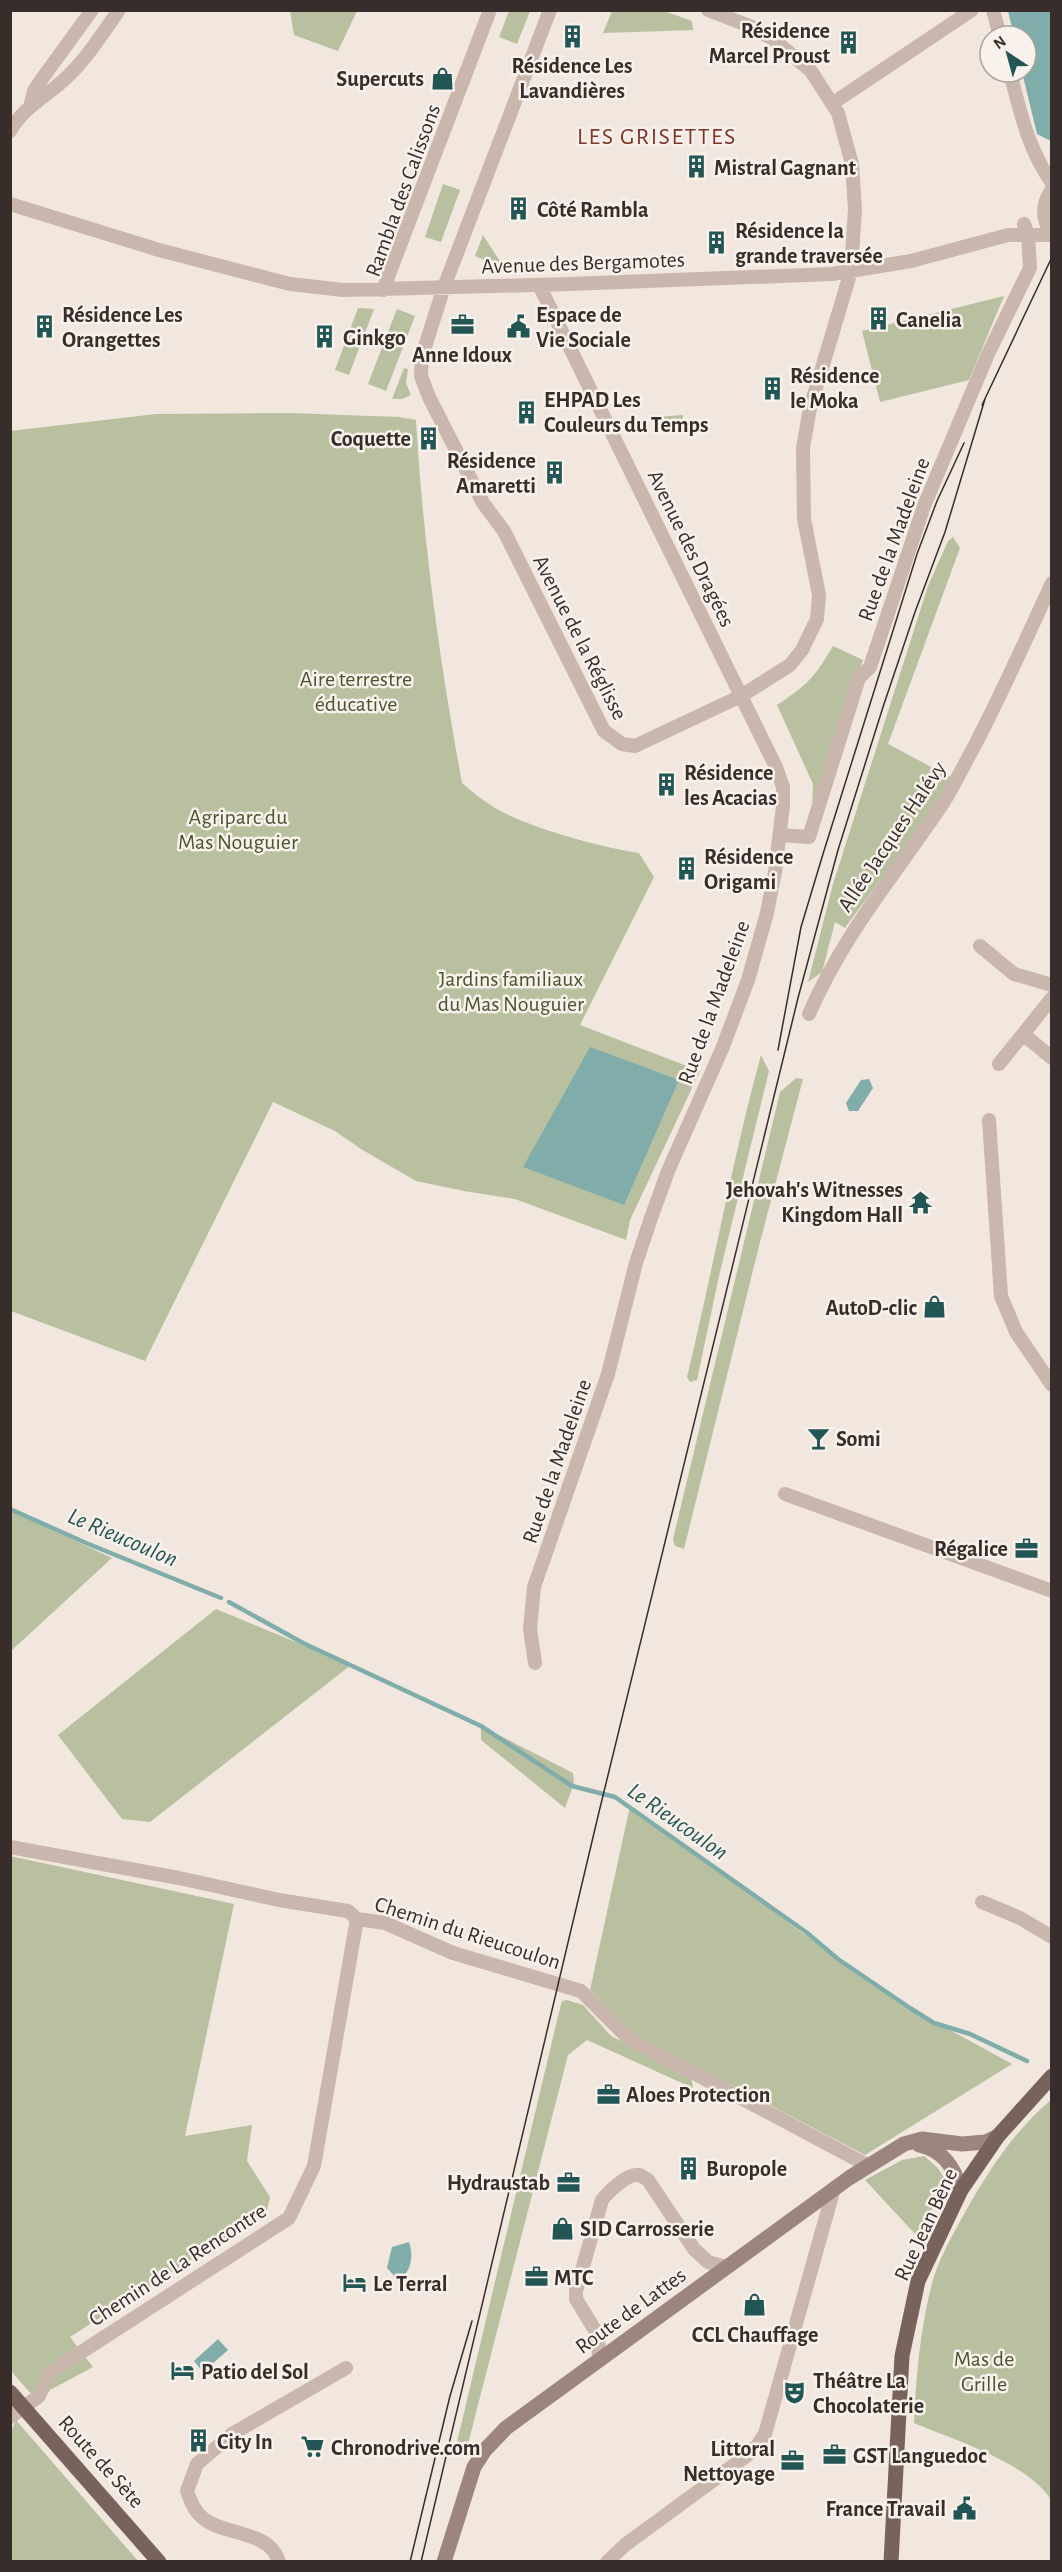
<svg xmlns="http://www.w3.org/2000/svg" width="1062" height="2572" font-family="'Alegreya Sans',sans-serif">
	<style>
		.green { fill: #b8c0a0 }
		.water { fill: #80adaa }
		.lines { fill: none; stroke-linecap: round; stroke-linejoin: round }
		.stream { stroke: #80adaa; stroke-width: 4.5 }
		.street { stroke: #c9b6ac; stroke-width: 14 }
		.secondary { stroke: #9c857d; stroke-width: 15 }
		.primary { stroke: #78635c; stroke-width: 15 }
		.tram { stroke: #372d2a; stroke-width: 1.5 }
		.labels { text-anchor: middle; stroke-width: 5; stroke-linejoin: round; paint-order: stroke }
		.poi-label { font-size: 22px; font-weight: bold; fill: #372d2a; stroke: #f9f1eb; text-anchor: start }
		.street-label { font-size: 22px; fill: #372d2a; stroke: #f9f1eb }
		.park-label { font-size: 22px; fill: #4b542f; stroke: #f9f1eb }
		.neighbourhood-label { font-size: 24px; letter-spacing: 1.5px; fill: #813428; stroke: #f9f1eb }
		.water-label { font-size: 24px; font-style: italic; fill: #225654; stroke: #f9f1eb }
	</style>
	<rect width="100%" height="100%" fill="#f1e7df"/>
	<path class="green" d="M290,11v-1l67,1 -19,40 -44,-16z
		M509,11h21l-13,33 -18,-7z
		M612,11h52l28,10 1,9 -90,3z
		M443,184l17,6 -19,52 -16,-5z
		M483,235l22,34 -30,-13z
		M1004,296l-35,84 -89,22 -18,-71z
		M358,308l16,1 -25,66 -14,-5z
		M397,309l18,7 -29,75 -18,-7z
		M404,368l4,1 -2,14 5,12 -9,4h-10z
		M290,413l109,4 17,3c7,122 24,244 46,363 9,8 19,16 30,23 30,20 110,42 147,47l15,24 -74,148 120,46 -70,149 -4,20 -111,-41 -51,-8 -48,-10 -55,-32 -26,-18 -62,-29 -128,259 -134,-50 -1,-880 146,-17z
		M683,415l1,15 -29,2v-15z
		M953,537l7,11 -72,196 64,34 -12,21 -95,129 -10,-6 -13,50 -14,10 25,-98 95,-298 20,-45z
		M833,646l30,14 -51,145 1,-21 -36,-79c30,-20 38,-28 56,-59z
		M761,1055l8,16 -50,205 -22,104 -7,2 -3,-5c26,-107 45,-216 74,-322z
		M796,1078l7,1 -44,167 -75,303 -9,-3 -2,-7 107,-447z
		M11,1511l101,47 -101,93z
		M216,1609l135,56 -201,157 -28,-3 -64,-84z
		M481,1726l92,47 1,10 -9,25 -84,-68z
		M630,1806l208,153 72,49 102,56 -147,91 -233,-122 -42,-43z
		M10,1856l224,48 -49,232 67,-11 -5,36 23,36 -3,14 -197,126 23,30 -43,23 -10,14 -29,-33z
		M567,2000l16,5 28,31 80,40 2,12 -106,-48 -19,15 -100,389 -11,-2 102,-430 3,-11z
		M1051,2100v400c-22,-37 -97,-60 -137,-77 2,-47 6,-91 17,-136 6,-25 20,-49 32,-71 24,-43 50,-84 88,-116z
		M924,2156l13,11 10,15 -30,54 -52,-56 37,-20z
		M16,2420l122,141h-127l-1,-127z"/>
	<path class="water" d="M1008,11h43v130l-14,-7 -15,-62h4v-36h-12z
		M590,1047l89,33 -55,125 -101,-38z
		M869,1079l4,9 -15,23h-9l-3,-8 15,-23z
		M409,2242c5,15 2,29 -10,39l-12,-13 5,-21z
		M218,2339l10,11 -25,22 -9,-11z"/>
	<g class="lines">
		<path class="stream" d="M10,1509l76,34 135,55
			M229,1602l74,41 178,83 91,60 43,11 191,135 32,27 72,49 24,15 36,11 57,27"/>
		<path class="street" d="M550,10l-106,277 -22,69 -1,20 8,21 54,106 21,28 100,200 18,13 13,2 106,-50 49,-31 12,-15 15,-31 2,-24 -15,-76 -1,-71 7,-40 41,-137 4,-62 -3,-45 -14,-51 -27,-42 -38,-32 -21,-12 -44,-17
			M993,10l7,26
			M1010,72c10,39 18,77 42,111
			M31,103l3,-12 5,-8 53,-73
			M833,103l139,-93
			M10,131c14,-25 38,-35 57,-54 20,-19 36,-44 52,-67
			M1052,189c-10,15 -11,30 0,45
			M10,204l149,46 131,34 53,6 227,-6 262,-10 79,-13 97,-26h44
			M383,290l107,-280
			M780,835l29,2 50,-159 11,-11 54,-161 64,-152 42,-86 -2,-33 -4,-11
			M980,946l34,28 38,11
			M809,1014c35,-81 86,-139 134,-211 12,-19 22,-40 33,-60 27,-52 51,-106 76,-160
			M1023,1034l29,24
			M999,1064l53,-66
			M989,1120l12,176 15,36 36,53
			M785,1494l267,97
			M535,1663l-5,-34 4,-42 74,-213 28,-111 15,-45 17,-47 54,-122 26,-69 19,-67 8,-41 8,-66v-19l-7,-20 -237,-482
			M10,1847l169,31 100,22 69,11 9,8 28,4 68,30 128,38 47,47 241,128
			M982,1902l38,16 32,19
			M599,2360l-1,-25 -22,-36v-8l26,-91c6,-8 26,-27 37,-25 2,0 7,4 9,5l46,69 14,13 18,5
			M10,2417l29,-21 8,-19 5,-6 237,-153 25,-52 43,-247
			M279,2562c-9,-32 -53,-26 -75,-43 -10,-8 -13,-17 -17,-28l10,-27 35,-30 114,-66
			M607,2562l18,-17 120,-88 12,-11 8,-12 68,-242"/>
		<path class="secondary" d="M919,2145c24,5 35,22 42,45
			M444,2562l30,-95 11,-17 21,-22 343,-250 55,-34 18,-5 40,5 24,-2 12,-6"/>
		<path class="primary" d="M10,2392l149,170
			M891,2562l11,-206 16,-75 43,-91 37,-54 54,-60"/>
		<path class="tram" d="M982,405l70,-148
			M778,1050l23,-123 22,-73 94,-300 20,-53 27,-58
			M410,2562l40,-166 22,-75
			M421,2562l178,-750 199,-814 40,-148 45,-143 32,-95 30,-80 40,-133"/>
	</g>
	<defs>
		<symbol id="building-bare" viewBox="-9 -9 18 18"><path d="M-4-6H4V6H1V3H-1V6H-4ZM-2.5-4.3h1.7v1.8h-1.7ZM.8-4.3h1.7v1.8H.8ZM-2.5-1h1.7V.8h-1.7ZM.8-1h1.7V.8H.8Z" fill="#225654" stroke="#f9f1eb" stroke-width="2.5" paint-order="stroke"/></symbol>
		<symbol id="shop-bare" viewBox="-9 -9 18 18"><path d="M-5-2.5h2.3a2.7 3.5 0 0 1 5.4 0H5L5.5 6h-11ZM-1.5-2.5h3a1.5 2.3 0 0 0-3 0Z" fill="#225654" stroke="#f9f1eb" stroke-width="2.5" paint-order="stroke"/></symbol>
		<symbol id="office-bare" viewBox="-9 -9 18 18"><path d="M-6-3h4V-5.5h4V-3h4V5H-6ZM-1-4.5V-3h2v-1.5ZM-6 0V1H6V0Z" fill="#225654" stroke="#f9f1eb" stroke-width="2.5" paint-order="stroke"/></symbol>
		<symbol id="civic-bare" viewBox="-9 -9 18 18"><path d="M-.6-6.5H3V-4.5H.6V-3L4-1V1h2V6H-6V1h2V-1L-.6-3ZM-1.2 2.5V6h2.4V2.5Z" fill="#225654" stroke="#f9f1eb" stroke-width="2.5" paint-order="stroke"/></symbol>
		<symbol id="temple-bare" viewBox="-9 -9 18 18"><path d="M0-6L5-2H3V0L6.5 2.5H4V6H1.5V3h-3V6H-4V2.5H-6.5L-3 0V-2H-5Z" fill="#225654" stroke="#f9f1eb" stroke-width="2.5" paint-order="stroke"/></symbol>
		<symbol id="bar-bare" viewBox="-9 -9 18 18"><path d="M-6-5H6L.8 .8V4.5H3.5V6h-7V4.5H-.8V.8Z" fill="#225654" stroke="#f9f1eb" stroke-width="2.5" paint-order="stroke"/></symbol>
		<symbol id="hotel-bare" viewBox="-9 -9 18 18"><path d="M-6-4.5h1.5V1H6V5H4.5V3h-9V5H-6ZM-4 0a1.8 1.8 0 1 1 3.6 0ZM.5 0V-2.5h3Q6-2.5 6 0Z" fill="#225654" stroke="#f9f1eb" stroke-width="2.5" paint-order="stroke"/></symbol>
		<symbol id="theatre-bare" viewBox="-9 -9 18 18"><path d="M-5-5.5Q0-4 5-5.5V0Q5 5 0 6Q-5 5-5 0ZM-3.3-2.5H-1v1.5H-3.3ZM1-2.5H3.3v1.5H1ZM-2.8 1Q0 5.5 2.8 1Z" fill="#225654" stroke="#f9f1eb" stroke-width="2.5" paint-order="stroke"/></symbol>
		<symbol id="supermarket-bare" viewBox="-9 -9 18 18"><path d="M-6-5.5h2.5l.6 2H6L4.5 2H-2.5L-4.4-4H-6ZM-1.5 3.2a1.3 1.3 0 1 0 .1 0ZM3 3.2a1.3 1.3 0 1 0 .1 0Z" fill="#225654" stroke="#f9f1eb" stroke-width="2.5" paint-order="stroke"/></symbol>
	</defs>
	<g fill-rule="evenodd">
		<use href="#building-bare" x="556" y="20" width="33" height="33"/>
		<use href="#building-bare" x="832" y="26" width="33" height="33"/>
		<use href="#shop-bare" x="426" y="62" width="33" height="33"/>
		<use href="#building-bare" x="680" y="150" width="33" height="33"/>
		<use href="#building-bare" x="502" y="192" width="33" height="33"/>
		<use href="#building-bare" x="700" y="226" width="33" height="33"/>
		<use href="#building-bare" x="862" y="302" width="33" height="33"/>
		<use href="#office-bare" x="446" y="308" width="33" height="33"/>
		<use href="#building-bare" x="28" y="310" width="33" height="33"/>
		<use href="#civic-bare" x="502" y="310" width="33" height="33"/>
		<use href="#building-bare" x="308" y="320" width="33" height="33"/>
		<use href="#building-bare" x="756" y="372" width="33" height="33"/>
		<use href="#building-bare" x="510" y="396" width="33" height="33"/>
		<use href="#building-bare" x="412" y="422" width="33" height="33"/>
		<use href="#building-bare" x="538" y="456" width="33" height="33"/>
		<use href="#building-bare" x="650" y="768" width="33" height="33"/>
		<use href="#building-bare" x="670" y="852" width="33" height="33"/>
		<use href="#temple-bare" x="904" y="1186" width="33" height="33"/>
		<use href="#shop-bare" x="918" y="1290" width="33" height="33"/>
		<use href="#bar-bare" x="802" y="1422" width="33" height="33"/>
		<use href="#office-bare" x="1010" y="1532" width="33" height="33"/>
		<use href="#office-bare" x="592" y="2078" width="33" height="33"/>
		<use href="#building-bare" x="672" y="2152" width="33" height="33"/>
		<use href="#office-bare" x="552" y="2166" width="33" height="33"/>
		<use href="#shop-bare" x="546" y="2212" width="33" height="33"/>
		<use href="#office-bare" x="520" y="2260" width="33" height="33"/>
		<use href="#hotel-bare" x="338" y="2266" width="33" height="33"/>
		<use href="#shop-bare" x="738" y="2288" width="33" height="33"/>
		<use href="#hotel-bare" x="166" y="2354" width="33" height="33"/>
		<use href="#theatre-bare" x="778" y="2376" width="33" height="33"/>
		<use href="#building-bare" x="182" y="2424" width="33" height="33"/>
		<use href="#supermarket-bare" x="296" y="2430" width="33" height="33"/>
		<use href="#office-bare" x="818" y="2438" width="33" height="33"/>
		<use href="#office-bare" x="776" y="2444" width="33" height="33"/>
		<use href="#civic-bare" x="948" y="2492" width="33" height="33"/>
	</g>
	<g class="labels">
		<g class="poi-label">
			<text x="830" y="38" text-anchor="end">Résidence<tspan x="830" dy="25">Marcel Proust</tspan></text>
			<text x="572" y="73" text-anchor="middle">Résidence Les<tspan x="572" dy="25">Lavandières</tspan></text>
			<text x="424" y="86" text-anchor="end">Supercuts</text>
			<text x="714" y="175">Mistral Gagnant</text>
			<text x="537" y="217">Côté Rambla</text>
			<text x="735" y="238">Résidence la<tspan x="735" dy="25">grande traversée</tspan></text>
			<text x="62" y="322">Résidence Les<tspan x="62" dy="25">Orangettes</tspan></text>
			<text x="536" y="322">Espace de<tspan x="536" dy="25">Vie Sociale</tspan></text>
			<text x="896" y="327">Canelia</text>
			<text x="343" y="345">Ginkgo</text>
			<text x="462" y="362" text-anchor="middle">Anne Idoux</text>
			<text x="790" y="383">Résidence<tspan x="790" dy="25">le Moka</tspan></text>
			<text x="544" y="407">EHPAD Les<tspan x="544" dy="25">Couleurs du Temps</tspan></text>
			<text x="411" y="446" text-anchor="end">Coquette</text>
			<text x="536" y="468" text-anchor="end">Résidence<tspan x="536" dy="25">Amaretti</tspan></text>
			<text x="684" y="780">Résidence<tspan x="684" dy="25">les Acacias</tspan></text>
			<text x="704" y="864">Résidence<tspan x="704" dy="25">Origami</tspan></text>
			<text x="903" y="1197" text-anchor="end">Jehovah's Witnesses<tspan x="903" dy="25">Kingdom Hall</tspan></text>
			<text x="917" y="1315" text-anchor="end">AutoD-clic</text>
			<text x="836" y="1446">Somi</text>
			<text x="1008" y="1556" text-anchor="end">Régalice</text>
			<text x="626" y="2102">Aloes Protection</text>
			<text x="706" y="2176">Buropole</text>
			<text x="550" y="2190" text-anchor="end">Hydraustab</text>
			<text x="580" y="2236">SID Carrosserie</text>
			<text x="554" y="2285">MTC</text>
			<text x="373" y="2291">Le Terral</text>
			<text x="755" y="2342" text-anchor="middle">CCL Chauffage</text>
			<text x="201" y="2379">Patio del Sol</text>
			<text x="813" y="2388">Théâtre La<tspan x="813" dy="25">Chocolaterie</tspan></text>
			<text x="217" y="2449">City In</text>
			<text x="331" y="2455">Chronodrive.com</text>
			<text x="775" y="2456" text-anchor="end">Littoral<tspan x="775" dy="25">Nettoyage</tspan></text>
			<text x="853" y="2463">GST Languedoc</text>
			<text x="946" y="2516" text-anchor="end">France Travail</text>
		</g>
		<g class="street-label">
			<text transform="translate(402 190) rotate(-70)" y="8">Rambla des Calissons</text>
			<text transform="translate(583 262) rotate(-2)" y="8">Avenue des Bergamotes</text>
			<text transform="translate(893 539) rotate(-70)" y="8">Rue de la Madeleine</text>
			<text transform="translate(692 548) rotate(64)" y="8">Avenue des Dragées</text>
			<text transform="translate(581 637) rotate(63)" y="8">Avenue de la Réglisse</text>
			<text transform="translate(891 836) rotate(-56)" y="8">Allée Jacques Halévy</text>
			<text transform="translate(713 1002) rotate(-70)" y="8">Rue de la Madeleine</text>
			<text transform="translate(556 1461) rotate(-71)" y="8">Rue de la Madeleine</text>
			<text transform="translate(468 1932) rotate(18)" y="8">Chemin du Rieucoulon</text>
			<text transform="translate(925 2224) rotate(-65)" y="8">Rue Jean Bène</text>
			<text transform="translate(177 2264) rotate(-33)" y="8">Chemin de La Rencontre</text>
			<text transform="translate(630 2310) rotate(-36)" y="8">Route de Lattes</text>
			<text transform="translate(102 2461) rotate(48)" y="8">Route de Sète</text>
		</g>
		<g class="park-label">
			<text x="356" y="686">Aire terrestre<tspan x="356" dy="25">éducative</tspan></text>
			<text x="238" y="824">Agriparc du<tspan x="238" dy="25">Mas Nouguier</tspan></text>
			<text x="511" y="986">Jardins familiaux<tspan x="511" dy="25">du Mas Nouguier</tspan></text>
			<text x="984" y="2366">Mas de<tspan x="984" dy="25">Grille</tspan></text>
		</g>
		<g class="neighbourhood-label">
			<text x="657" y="144">LES GRISETTES</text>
		</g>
		<g class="water-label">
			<text transform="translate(123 1537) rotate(23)" y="8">Le Rieucoulon</text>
			<text transform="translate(678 1821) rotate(35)" y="8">Le Rieucoulon</text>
		</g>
	</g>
	<rect width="1062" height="2572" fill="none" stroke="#372d2a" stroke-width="24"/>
	<g transform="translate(1008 54) rotate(324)"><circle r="28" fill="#f9f1eb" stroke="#aba39e" stroke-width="1.5"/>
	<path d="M0-4.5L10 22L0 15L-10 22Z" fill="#225654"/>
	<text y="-9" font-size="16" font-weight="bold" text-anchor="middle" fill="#372d2a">N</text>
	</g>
</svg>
